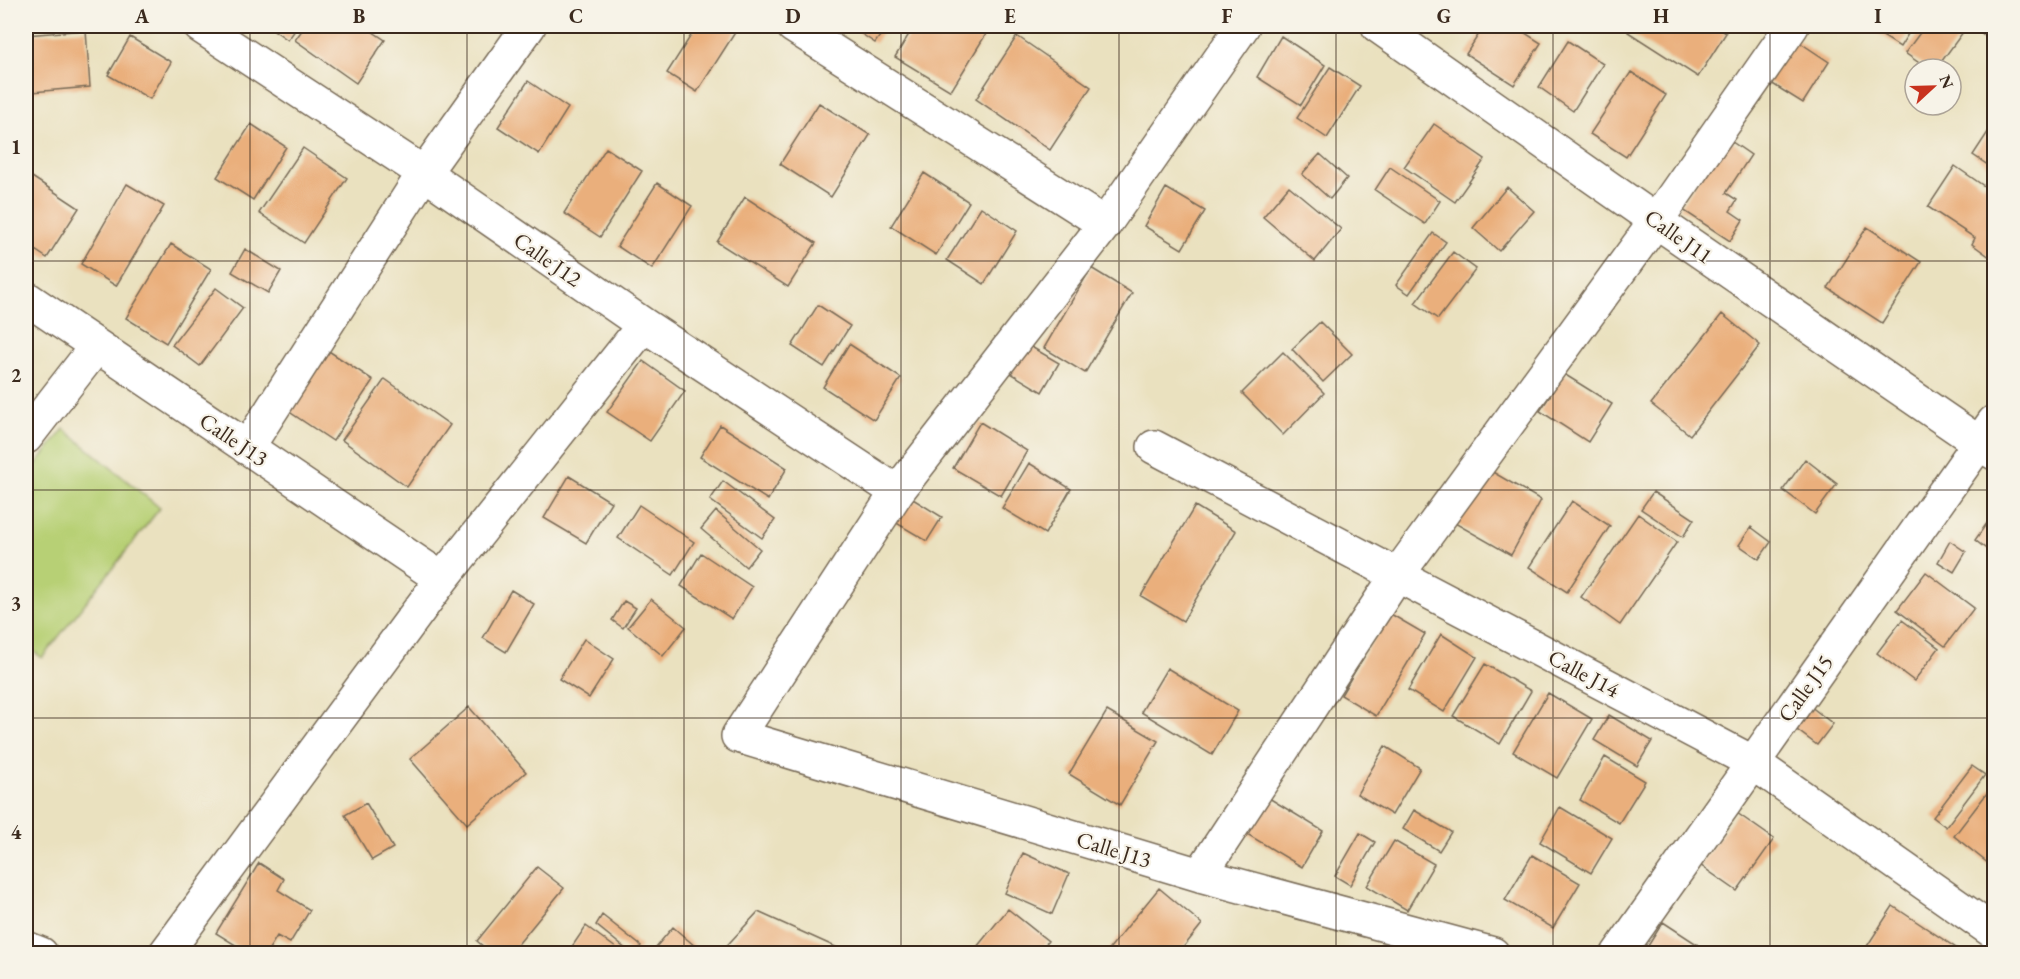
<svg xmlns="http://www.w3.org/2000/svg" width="2020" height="979" font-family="'EB Garamond',serif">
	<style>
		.green { fill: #b7d075; stroke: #797d4a; stroke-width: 1.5 }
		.building { fill: #eaaf7b }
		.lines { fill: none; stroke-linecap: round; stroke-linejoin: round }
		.minor-casing { stroke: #786a56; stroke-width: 36 }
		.minor { stroke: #fff; stroke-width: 33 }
		.grid { fill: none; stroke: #3b2a1e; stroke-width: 1.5; stroke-opacity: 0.55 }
		.labels { text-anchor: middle; stroke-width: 4.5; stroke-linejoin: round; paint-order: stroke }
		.street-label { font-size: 22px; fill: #3b2a1e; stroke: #f7f3e8 }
		.neatline { fill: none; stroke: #3b2a1e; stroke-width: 2 }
		.grid-label { font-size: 20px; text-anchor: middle; font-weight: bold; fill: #3b2a1e }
	</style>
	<rect width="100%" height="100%" fill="#f7f3e8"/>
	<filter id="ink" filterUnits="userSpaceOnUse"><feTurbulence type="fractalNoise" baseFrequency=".0167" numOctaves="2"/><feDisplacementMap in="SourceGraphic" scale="12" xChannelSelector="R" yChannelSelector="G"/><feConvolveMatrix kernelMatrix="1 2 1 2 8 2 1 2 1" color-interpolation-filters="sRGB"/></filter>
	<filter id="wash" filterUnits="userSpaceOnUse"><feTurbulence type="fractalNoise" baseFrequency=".008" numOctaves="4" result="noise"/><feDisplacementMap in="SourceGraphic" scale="24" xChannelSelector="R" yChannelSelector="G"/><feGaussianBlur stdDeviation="1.35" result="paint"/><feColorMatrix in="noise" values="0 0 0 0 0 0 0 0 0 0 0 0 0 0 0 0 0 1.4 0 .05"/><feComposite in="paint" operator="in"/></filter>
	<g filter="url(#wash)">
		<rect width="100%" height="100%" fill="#eae1bf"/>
		<path class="green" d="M64,429l96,79 -118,150 -16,-13v-168z"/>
		<g id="blocks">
			<path class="building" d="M268,26h30l-10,14z
				M305,26h59l21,14 -29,43 -61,-43z
				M697,26h30l9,5 -39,61 -30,-19z
				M850,26h37l-12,17z
				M914,26h77l-40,65 -56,-34z
				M1484,26h30l27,17 -27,42 -48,-31z
				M1632,26h83l11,7 -28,44 -70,-45z
				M1867,26h46l-13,21z
				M1925,26h38l3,2 -30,41h-8l-23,-16z
				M1986,26h8v16l-13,-9z
				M86,30l4,57 -58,5 -6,-57z
				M1017,36l74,51 -41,63 -74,-51z
				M1281,36l44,29 -24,40 -44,-28z
				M1790,36l39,26 -26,41 -40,-25z
				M130,37l41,25 -21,37 -42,-24z
				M1568,41l35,23 -30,47 -34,-24z
				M1330,67l30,19 -33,52 -30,-20z
				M1631,72l35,23 -40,62 -36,-23z
				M528,81l40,27 -29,46 -41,-27z
				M819,103l51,32 -39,62 -51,-33z
				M1994,123v46l-21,-14z
				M251,124l35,23 -33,53 -36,-23z
				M1434,124l51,35 -30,43 -51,-35z
				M1725,137l26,18 -25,38 11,7 -7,11 13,9 -13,21 -50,-33z
				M303,148l44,30 -43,65 -45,-30z
				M606,148l36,23 -42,66 -36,-24z
				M1320,154l27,24 -17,21 -28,-25z
				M1955,166l29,20 8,-11 2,2v83l-22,-16 3,-6 -47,-31z
				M1390,167l50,34 -15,23 -50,-34z
				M924,173l45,29 -33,53 -45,-29z
				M29,175l50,33 -32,50 -21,-14v-63z
				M657,183l35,23 -40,63 -35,-23z
				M127,184l37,22 -48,80 -35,-22z
				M1289,186l52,43 -26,32 -52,-44z
				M1507,187l27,24 -35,40 -26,-23z
				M1166,188l39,23 -23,38 -38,-23z
				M745,197l71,46 -28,44 -71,-45z
				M981,207l36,24 -33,53 -37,-24z
				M1867,227l54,35 -39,61 -54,-35z
				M1433,233l13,9 -37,52 -13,-9z
				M171,244l40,25 -45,74 -40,-25z
				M245,249l36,22 -13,22 -36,-21z
				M1453,252l23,17 -38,50 -23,-16z
				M1091,268l41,25 -47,80 -41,-25z
				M216,288l27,20 -43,58 -28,-21z
				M818,305l32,21 -26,41 -32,-21z
				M1722,314l38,31 -70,90 -39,-31z
				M1320,322l32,32 -29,28 -31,-33z
				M1021,341l38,22 -17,29 -38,-23z
				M318,344l55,36 -40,61 -54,-36z
				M849,344l52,34 -27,42 -51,-33z
				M1283,352l41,41 -41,42 -41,-42z
				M643,361l42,30 -35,50 -43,-29z
				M1564,374l48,30 -24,38 -48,-31z
				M385,379l65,46 -43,62 -65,-47z
				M980,422l47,29 -26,45 -48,-28z
				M720,425l67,43 -19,32 -68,-43z
				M1805,459l32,25 -22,30 -32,-24z
				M1029,463l42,26 -26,45 -43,-26z
				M1484,467l57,33 -30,55 -58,-33z
				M569,476l42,26 -25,41 -42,-25z
				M723,481l52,39 -13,18 -52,-38z
				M1653,492l41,27 -11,18 -42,-28z
				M908,496l34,21 -15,24 -34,-20z
				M1572,501l38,25 -43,66 -38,-25z
				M639,505l55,37 -21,33 -55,-37z
				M1195,506l41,25 -53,90 -42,-25z
				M716,511l44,38 -14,18 -45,-38z
				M1994,513v42l-19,-15z
				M1638,514l39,28 -57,83 -39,-28z
				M1751,527l20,15 -12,17 -20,-14z
				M1950,541l16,11 -12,20 -16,-10z
				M701,553l51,34 -20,32 -51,-33z
				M1926,572l48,36 -29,38 -48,-36z
				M511,590l23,14 -28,48 -23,-14z
				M651,599l35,28 -23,29 -35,-29z
				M624,601l12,7 -13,20 -11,-8z
				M1389,613l36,21 -49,82 -35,-21z
				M1902,620l37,28 -25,33 -37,-28z
				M1441,634l36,23 -33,55 -36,-22z
				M584,639l30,20 -25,39 -30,-19z
				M1485,664l46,27 -31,53 -47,-28z
				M1167,668l71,43 -26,44 -71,-43z
				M1548,693l44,26 -35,59 -44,-26z
				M1810,706l23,18 -16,21 -24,-18z
				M469,707l57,65 -59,52 -57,-65z
				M1107,711l51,30 -38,64 -51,-31z
				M1609,715l43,26 -15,25 -43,-26z
				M1385,746l35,22 -28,47 -35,-21z
				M1605,757l40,24 -26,42 -39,-23z
				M1972,766l13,9 -39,52 -13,-10z
				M1991,788l3,3v77l-40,-32z
				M1264,795l59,36 -21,36 -60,-36z
				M366,803l27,45 -21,12 -27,-45z
				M1560,807l52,31 -21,35 -51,-31z
				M1414,810l37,22 -12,19 -36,-22z
				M1737,813l37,26 -37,52 -37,-26z
				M1360,833l15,9 -25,43 -15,-9z
				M1394,841l40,23 -27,46 -40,-24z
				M1023,853l46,21 -17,40 -47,-21z
				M1532,855l48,28 -27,45 -48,-28z
				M259,863l25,16 -6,11 32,20 -20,33 -13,-7 -11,18h-16l-34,-21z
				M537,867l27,21 -54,66h-18l-15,-13z
				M1159,888l43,36 -24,30h-73z
				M1893,906l63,42 -4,6h-90z
				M1008,909l40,32 -10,13h-65l-1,-1z
				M758,912l93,42h-132z
				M602,915l39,31 -6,8h-3l-36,-29z
				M1663,922l49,32h-69z
				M586,926l38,28h-57z
				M673,927l31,27h-54z"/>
		</g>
	</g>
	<g filter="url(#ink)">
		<use href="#blocks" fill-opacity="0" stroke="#786a56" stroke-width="1.5"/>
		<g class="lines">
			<defs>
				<path id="minor" d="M200,26l224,147 220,152 253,167
					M793,26l312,198
					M1243,26l-138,198 -208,268 -159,244 462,139 293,79
					M1378,26l278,195 338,232
					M26,298l416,281
					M26,437l70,-90
					M1154,447l598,315 242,170
					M247,448l177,-275 105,-147
					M1200,875l198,-301 258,-353 136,-195
					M26,948l15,6
					M165,954l277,-375 202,-254
					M1618,954l376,-532"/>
			</defs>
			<use href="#minor" class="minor-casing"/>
			<use href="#minor" class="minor"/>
		</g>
	</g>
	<path class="grid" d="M250,26v928M467,26v928M684,26v928M901,26v928M1119,26v928M1336,26v928M1553,26v928M1770,26v928M26,261h1968M26,490h1968M26,718h1968"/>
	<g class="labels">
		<g class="street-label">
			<text transform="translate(1679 236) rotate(35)" y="8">Calle J11</text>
			<text transform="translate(548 259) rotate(35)" y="8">Calle J12</text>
			<text transform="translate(234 439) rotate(34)" y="8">Calle J13</text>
			<text transform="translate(1584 673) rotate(28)" y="8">Calle J14</text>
			<text transform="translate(1805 688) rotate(-54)" y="8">Calle J15</text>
			<text transform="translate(1114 849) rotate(17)" y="8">Calle J13</text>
		</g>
	</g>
	<rect width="2020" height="979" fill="none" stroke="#f7f3e8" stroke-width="66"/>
	<g transform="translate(1933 87) rotate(68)"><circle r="28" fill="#f7f3e8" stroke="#aca397" stroke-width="1.5"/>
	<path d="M0-4.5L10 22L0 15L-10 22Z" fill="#c8321e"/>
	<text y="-9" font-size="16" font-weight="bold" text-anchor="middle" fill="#3b2a1e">N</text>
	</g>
	<rect x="33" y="33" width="1954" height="913" class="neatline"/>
	<g class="grid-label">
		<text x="142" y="23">A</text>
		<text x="359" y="23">B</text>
		<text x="576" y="23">C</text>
		<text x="793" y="23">D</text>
		<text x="1010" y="23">E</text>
		<text x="1227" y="23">F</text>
		<text x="1444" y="23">G</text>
		<text x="1661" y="23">H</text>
		<text x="1878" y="23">I</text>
		<text x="16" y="154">1</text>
		<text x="16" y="382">2</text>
		<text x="16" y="610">3</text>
		<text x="16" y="839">4</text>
	</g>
</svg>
